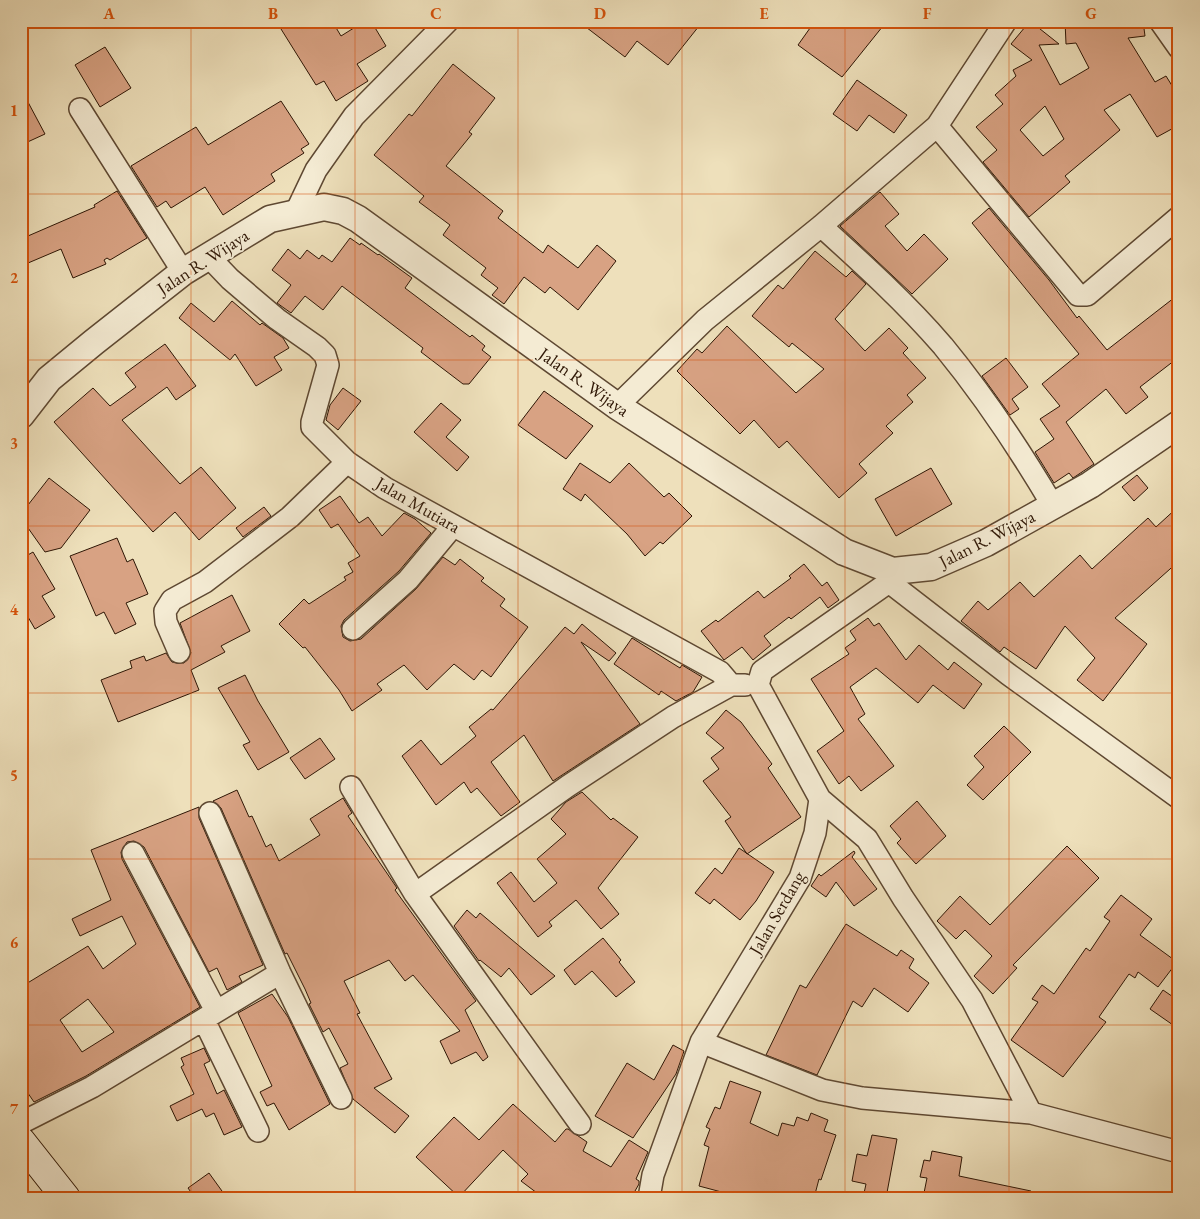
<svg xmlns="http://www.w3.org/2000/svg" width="1200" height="1219" font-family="'EB Garamond',serif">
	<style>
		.building { fill: #d8a283; stroke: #2e1605; fill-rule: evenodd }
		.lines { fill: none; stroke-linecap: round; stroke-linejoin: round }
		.minor-casing { stroke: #5e4832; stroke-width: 24 }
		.tertiary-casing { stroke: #5e4832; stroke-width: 29 }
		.secondary-casing { stroke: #2e1605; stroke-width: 30 }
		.minor { stroke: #f4ebd3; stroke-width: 21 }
		.tertiary { stroke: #f4ebd3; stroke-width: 26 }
		.secondary { stroke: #f4ebd3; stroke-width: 28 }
		.grid { fill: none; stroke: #d5520b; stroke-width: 1; stroke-opacity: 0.55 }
		.labels { text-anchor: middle; stroke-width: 4; stroke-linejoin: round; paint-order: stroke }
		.street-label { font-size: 18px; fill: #2e1605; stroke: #f4ebd3 }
		.neatline { fill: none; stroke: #d5520b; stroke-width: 2 }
		.grid-label { font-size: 16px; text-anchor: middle; font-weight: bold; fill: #d5520b }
	</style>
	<rect width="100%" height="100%" fill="#eee0bb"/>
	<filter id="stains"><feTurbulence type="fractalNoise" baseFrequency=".004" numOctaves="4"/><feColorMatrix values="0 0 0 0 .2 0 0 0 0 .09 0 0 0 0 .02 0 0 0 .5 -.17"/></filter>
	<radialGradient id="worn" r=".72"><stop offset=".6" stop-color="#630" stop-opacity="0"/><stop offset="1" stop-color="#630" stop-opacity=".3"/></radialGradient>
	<path class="building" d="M276,21h56l9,15 24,-15h6l15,25 -29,18 11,17 -32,20 -12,-20 -8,4z
		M578,21h125l-35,44 -31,-24 -12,16z
		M815,21h72l-45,56 -44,-32z
		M1030,21l29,23 -20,1 21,40 29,-17 -13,-25 -10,1 -1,-23h78l2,15 -17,2 27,44 11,-6 13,21v28l-22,12 -27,-43 -26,16 16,20 -55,46 5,6 -41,35 -46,-55 14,-12 -21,-23 27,-23 -8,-9 21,-19 -3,-6 19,-10 -21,-16zM1045,106l19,33 -21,17 -23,-26z
		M105,47l26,41 -31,19 -25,-42z
		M453,64l42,34 -26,34 3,2 -26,32 57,45 -5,7 45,35 5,-8 30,23 19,-23 19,16 -38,49 -28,-23 -5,6 -21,-16 -20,27 -12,-9 6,-7 -17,-13 5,-7 -43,-33 7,-10 -31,-23 5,-6 -50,-41 35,-41 3,2z
		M857,80l50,35 -13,18 -25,-18 -12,16 -24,-17z
		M21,89l24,45 -24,11z
		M281,101l28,43 -8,5 3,4 -33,21 4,7 -52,34 -18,-28 -34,21 -5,-7 -9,6 -26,-41 65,-39 12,18z
		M117,191l30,47 -37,22 -3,-2 -3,2 2,4 -33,14 -12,-29 -40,17v-27l74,-32 -1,-2z
		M880,192l19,22 -14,12 22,25 17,-17 24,25 -36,35 -72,-68z
		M989,208l60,72 28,38 2,-2 28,34 72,-56v63l-39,30 8,10 -22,17 -20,-25 -40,33 28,42 -21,14 -4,-5 -15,10 -19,-31 19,-13 -14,-20 20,-13 -18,-22 37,-30 -107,-131z
		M350,238l10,7 1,-2 17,12 1,-1 33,24 -7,10 65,49 2,-2 13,11 -3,4 9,7 -22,27h-6l-42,-32 2,-4 -81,-62 -19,24 -18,-14 -14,17 -14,-10 14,-18 -19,-15 16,-21 12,10 7,-9 12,9 3,-4 10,7z
		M815,251l31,26 6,-6 14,13 -31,35 30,32 24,-23 19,20 -5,5 23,25 -19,17 6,7 -27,24 7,7 -34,31 8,9 -28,25 -52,-57 -8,7 -25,-28 -14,14 -63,-63 20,-22 5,4 25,-27 69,67 28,-24 -32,-26 -3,4 -37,-31 26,-31 5,4z
		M232,301l28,24 2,-2 21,15 6,10 -15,9 8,13 -26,16 -21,-32 -5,6 -51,-42 12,-15 23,19z
		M165,344l31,42 -20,14 -9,-13 -45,33 58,64 21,-17 35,41 -37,32 -24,-28 -22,20 -99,-110 39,-34 17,18 26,-19 -11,-14z
		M1006,358l22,29 -16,12 7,10 -9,6 -28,-39z
		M343,388l18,13 -23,29 -12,-10 4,-15z
		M544,391l49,35 -27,33 -48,-34z
		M441,403l20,17 -15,17 23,20 -12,14 -43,-39z
		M580,463l30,20 19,-20 35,34 5,-4 23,23 -29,28 -3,-2 -15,14 -18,-22 -42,-40 -4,7 -18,-12z
		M931,468l21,36 -56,32 -21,-37z
		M1137,475l11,13 -14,13 -12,-14z
		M49,478l41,32 -29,38 -16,4 -24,-34v-4z
		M340,496l19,27 9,-6 14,19 22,-23 11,6 16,14 -32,38 -55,49 -3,6 2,11 7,4 11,-2 55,-50 27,-32 12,8 5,-6 24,19 -3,3 24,18 -5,7 28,21 -37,50 -9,-7 -8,10 -20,-16 -27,26 -23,-25 -27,19 5,6 -30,21 -13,-21 -34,-43 -2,1 -24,-24 25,-25 5,5 37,-24 -2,-3 9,-5 -5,-9 12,-7 -22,-32 -7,4 -12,-18z
		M1179,506v55l-64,57 32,26 -44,57 -26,-21 18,-22 -30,-32 -29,43 -32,-22 -4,5 -39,-31 17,-20 10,9 32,-28 14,15 46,-42 12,14 56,-51 8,9z
		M264,507l7,9 -28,21 -7,-9z
		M117,538l10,24 6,-3 15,35 -22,9 10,21 -21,10 -11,-22 -8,4 -26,-60z
		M33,552l22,37 -13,7 13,21 -20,12 -14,-24v-46z
		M804,564l18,22 5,-4 12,18 -11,8 -8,-11 -29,22 -2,-2 -25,19 7,9 -18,15 -11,-13 -18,13 -23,-29 15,-11 2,2 40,-31 6,7 27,-20 -2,-2z
		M232,595l18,36 -29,15 4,6 -34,18 8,20 -81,32 -17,-42 31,-12 -2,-7 14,-5 2,5 20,-8 6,9 12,1 7,-10 -11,-30z
		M868,618l6,8 5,-3 27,37 13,-15 29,25 6,-8 28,22 -18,25 -31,-24 -15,18 -42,-35 -26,19 15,27 -7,5 36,47 -33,25 -12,-15 -10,8 -22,-33 27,-20 -33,-52 38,-25 -4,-6 11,-8 -6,-9z
		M582,624l34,29 -7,8 -28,-19 59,82 -87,57 -29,-46 -33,27 29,40 -19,14 -24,-28 -6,5 -7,-11 -28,23 -34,-49 19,-16 20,25 35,-29 -7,-9 22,-18 2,1 72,-83 9,7z
		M632,638l48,30 2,-3 20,12 -9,15 -17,9 -15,-10 -2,4 -45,-31z
		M245,675l13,26 31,51 -31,18 -15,-25 7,-3 -32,-54z
		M726,710l15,12 31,42 -4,4 33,49 -54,37 -22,-33 6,-4 -28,-36 16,-12 -8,-11 13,-10 -18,-15z
		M1004,726l27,26 -48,48 -16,-15 17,-18 -10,-11z
		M320,738l15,21 -30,20 -15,-21z
		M237,790l12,27 3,-1 14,31 5,-3 8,17 41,-26 -10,-16 33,-21 9,15 -4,3 49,72 -2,2 81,111 -11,9 23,47 -5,4 -7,-9 -25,12 -11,-23 20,-10 -47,-56 -8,6 -16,-21 -45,21 16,32 -3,1 35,65 -18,9 35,28 -14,17 -42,-34 -13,-31 8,-4 -19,-36 -6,4 -14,-28 2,-1 -6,-14 -18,-36 -2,1 -64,-146 -8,-7z
		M582,792l29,28 2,-2 25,19 -40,51 21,26 -18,15 -25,-29 -27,22 3,4 -14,11 -41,-54 14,-11 23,30 23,-19 -20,-24 29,-25 -15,-15 15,-17z
		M917,801l29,35 -30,28 -19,-21 4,-4 -11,-13z
		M199,807v11l64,147 -24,11 3,6 -15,8 -10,-22 -8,4 -65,-125 -10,-6 -7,1 -6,10 1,7 78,148 -114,69 -52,26 -13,-19v-96l67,-41 15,23 33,-25 -14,-28 -42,20 -8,-17 39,-19 -20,-50zM88,999l26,33 -32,20 -22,-32z
		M1067,846l32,32 -86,87 4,3 -24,26 -19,-18 18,-20 -27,-26 -9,9 -19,-18 23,-25 30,29z
		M739,848l35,24 -18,29 -16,19 -26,-21 -4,5 -15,-11 20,-25 7,6z
		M854,851l1,2 -3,4 25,32 -23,17 -18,-24 -10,15 -15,-11 8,-12 2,2z
		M1121,895l31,24 -12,16 37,27 -19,25 -20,-15 -3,6 -6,-4 -30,43 7,5 -43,55 -52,-37 27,-38 -6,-3 10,-14 12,9 32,-46 4,3 20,-30 -6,-4z
		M467,910l9,8 4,-5 75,63 -24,19 -22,-27 -8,9 -21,-17 -1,1 -25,-35z
		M846,924l51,32 4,-6 13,9 -5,9 20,15 -21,29 -34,-24 -12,19 -9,-6 -36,74 -51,-20 34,-70 6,3z
		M603,938l18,22 -2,2 16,20 -19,15 -24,-26 -17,14 -11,-15z
		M1163,990l16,11v16l-6,8 -23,-16z
		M272,994l16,23 42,87 -41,26 -15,-27 -7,3 -7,-14 12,-6 -34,-73z
		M673,1045l11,6 -8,23 -43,64 -38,-22 32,-53 27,17z
		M204,1048l6,13 -6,3 13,30 7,-4 18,37 -18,8 -10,-22 -8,4 -4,-8 -25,12 -7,-15 24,-12 -13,-27 3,-2 -3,-7z
		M730,1081l31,11 -11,31 28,13 4,-13 12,3 3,-9 11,4 3,-8 17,7 -4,11 12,4 -15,45 -2,-1 -5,19h-70l-45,-12 10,-39 -5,-2 6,-16 -4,-2 9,-20 5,2z
		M513,1104l42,38 11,-13h2l19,13 -4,9 28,16 18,-27 19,12 -12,27 3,2v3l-8,14h-96l2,-5 -16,-12 7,-7 -25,-24 -44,47 -43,-40 38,-40 25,23z
		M872,1135l25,4 -11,59h-23l3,-14 -14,-3 5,-27 10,2z
		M932,1151l30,6 -3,19 72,15 -1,7h-107l4,-20 -7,-1 4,-17 6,1z
		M209,1173l18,25h-32l-7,-10z"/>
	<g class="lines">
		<defs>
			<path id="minor" d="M1160,21l19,27
				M80,109l103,163
				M937,126l141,169h9l92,-78
				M296,212l20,-42 38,-54 94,-95
				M821,226c42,38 85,77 122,120 41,50 77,104 110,160
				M208,256l22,23 47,40 40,28 8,8 3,10 -16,57v5l35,35 38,26 335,184 11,13
				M617,406l88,-86 116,-94 116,-100 69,-105
				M889,582l119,92 171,124
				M353,629l55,-49 45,-54
				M179,652l-13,-30 -1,-11 7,-11 33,-18 85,-65 57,-55
				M351,787l64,107 165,230
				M820,799l47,40 36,59 69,102 59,113
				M210,813l70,160 61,125
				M133,853l83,158
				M415,894l153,-108 105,-69 58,-32h14
				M204,1020l54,111
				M701,1042l121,48 40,8 169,15 148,39
				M21,1123l71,-36 188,-114
				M649,1198l4,-23 48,-133 99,-164 15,-45 5,-34 -62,-114 4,-14 127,-89 4,-11"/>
			<path id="tertiary" d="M21,415l28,-36 45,-37 89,-70 87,-53 54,-12 19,4 15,8 259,187 227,146 49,19 38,-4 55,-24 104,-58 89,-61"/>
			<path id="secondary" d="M21,1141l45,57"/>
		</defs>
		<use href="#minor" class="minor-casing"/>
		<use href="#tertiary" class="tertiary-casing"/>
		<use href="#secondary" class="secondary-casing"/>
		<use href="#minor" class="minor"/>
		<use href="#tertiary" class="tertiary"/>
		<use href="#secondary" class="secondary"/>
	</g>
	<path class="grid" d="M191,21v1177M355,21v1177M518,21v1177M682,21v1177M845,21v1177M1009,21v1177M21,194h1158M21,360h1158M21,526h1158M21,693h1158M21,859h1158M21,1025h1158"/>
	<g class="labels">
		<g class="street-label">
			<text transform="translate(203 262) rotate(-33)" y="6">Jalan R. Wijaya</text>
			<text transform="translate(584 382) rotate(35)" y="6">Jalan R. Wijaya</text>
			<text transform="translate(418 505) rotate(30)" y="6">Jalan Mutiara</text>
			<text transform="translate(987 539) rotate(-27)" y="6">Jalan R. Wijaya</text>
			<text transform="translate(777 913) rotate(-60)" y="6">Jalan Serdang</text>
		</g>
	</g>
	<rect width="1200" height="1219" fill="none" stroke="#eee0bb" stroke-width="55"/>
	<rect x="28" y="28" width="1144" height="1164" class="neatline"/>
	<g class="grid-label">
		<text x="109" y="19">A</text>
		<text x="273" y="19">B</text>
		<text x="436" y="19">C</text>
		<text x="600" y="19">D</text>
		<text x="764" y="19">E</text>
		<text x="927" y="19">F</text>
		<text x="1091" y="19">G</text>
		<text x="14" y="116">1</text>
		<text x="14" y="283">2</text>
		<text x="14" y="449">3</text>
		<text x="14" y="615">4</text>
		<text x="14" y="781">5</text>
		<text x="14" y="948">6</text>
		<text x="14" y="1114">7</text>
	</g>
	<rect width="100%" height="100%" filter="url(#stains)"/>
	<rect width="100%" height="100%" fill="url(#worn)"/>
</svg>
